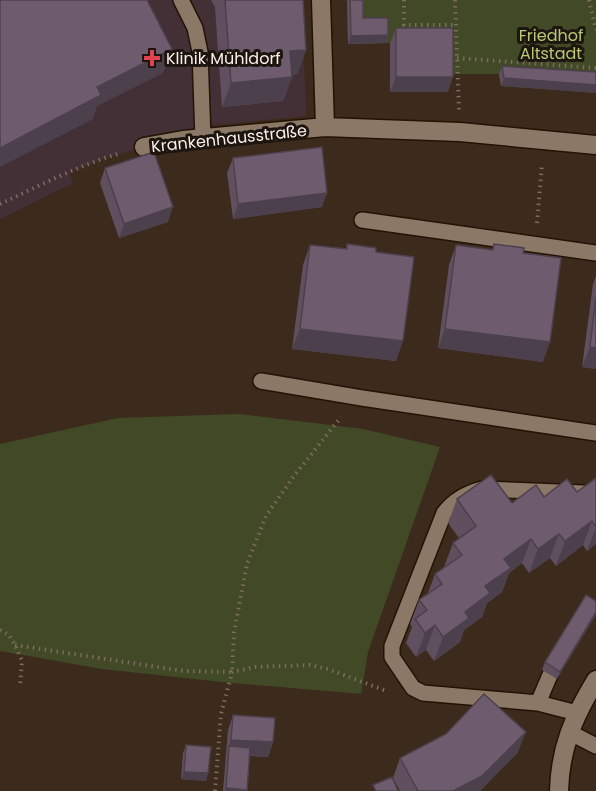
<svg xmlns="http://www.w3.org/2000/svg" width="596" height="791" font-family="Poppins,sans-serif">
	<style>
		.medical { fill: #433037 }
		.green { fill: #424926 }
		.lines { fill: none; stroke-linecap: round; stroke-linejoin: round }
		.lane-casing { stroke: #231305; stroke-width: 18 }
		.street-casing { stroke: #231305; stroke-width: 21 }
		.secondary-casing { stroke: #231305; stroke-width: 21 }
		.path { stroke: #7b6c5f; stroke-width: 4; stroke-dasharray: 1.5 4.5; stroke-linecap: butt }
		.lane { stroke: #8c7867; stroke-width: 15 }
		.street { stroke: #8c7867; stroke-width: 18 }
		.secondary { stroke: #8c7867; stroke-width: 18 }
		.wall { fill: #5f4f5f }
		.shaded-wall { fill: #4d404d }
		.building { fill: #6e5c6e; stroke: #4d404d; stroke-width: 1.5 }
		.health-dot { fill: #e0444e; stroke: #1d150f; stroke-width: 2 }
		.labels { text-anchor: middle; stroke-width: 6; stroke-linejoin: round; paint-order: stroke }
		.park-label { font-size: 16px; fill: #b8c873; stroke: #1d150f }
		.poi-label { font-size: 16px; fill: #fbefe6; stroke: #1d150f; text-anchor: start }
		.street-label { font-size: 16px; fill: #fbefe6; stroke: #1d150f }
	</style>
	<rect width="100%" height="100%" fill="#3c2b1c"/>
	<path class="medical" d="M0,0h302l4,116 -102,10 -1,13 -59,8 -39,11 -36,15 4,10 -73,36z"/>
	<path class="green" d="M347,0h249v93l-95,-7 -2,-12h-42l-9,1 -57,-32 -43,1z
		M239,414l124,15 77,18 -72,205 -7,42 -139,-12 -120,-13 -102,-18v-207l118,-26z"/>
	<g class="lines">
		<defs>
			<path id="lane" d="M181,0l14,28 5,24 3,87
				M362,220l234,33
				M261,381l101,17 234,35
				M538,703l12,-28
				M577,713l-39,-10 -115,-10 -10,-5 -21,-31v-11l52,-133c9,-12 23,-20 38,-24l102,4 12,4
				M569,732l27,14"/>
			<path id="street" d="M321,0l4,127
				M144,147l39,-7 142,-13 135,5 136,13"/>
			<path id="secondary" d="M559,791c1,-43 15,-75 37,-111"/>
		</defs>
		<use href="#lane" class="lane-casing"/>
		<use href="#street" class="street-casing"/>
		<use href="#secondary" class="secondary-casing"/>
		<path class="path" d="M404,0v25h52
			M455,0l4,110
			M589,0l7,30
			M457,58l139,10
			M0,204c39,-18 79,-39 121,-51
			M537,223l5,-59
			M0,630l9,5 6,10 7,16 -2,26
			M15,645l169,26 48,1 2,-40 13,-68 19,-48 28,-40 47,-59
			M215,791l6,-77 11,-42 23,-5 55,-2 18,4 56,21h3"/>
		<use href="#lane" class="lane"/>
		<use href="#street" class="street"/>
		<use href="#secondary" class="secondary"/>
	</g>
	<path class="wall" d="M211,0h92l3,50 -9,24 -5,1v2l-9,24 -61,6 -7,-100z
		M347,0h16v18l25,17 -2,8 -38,1z
		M396,28l52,64h-58v-49z
		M502,66l94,6 -95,14 -2,-12z
		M233,158l89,49 -89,12 -6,-46z
		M105,168l63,54 -49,16 -19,-55z
		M347,244l29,8 20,109 -104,-12 11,-84 7,-20 36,4z
		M494,244l29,9 20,109 -105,-14 11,-83 7,-20 36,5z
		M596,276v93l-14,-2 11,-83z
		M596,478v66l-9,7 -4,-6 -27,21 -6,-8 -21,15 -7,-10 -13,10 -7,19 -15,11 -5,14 -18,13 -4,12 -26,19 -8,-11 -10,7 -10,-14 6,-16 -2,-3 9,-24 9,-7 7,-19 9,-6v-1l9,-24 6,-5 -11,-15 9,-24 55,4 32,-6 33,-5z
		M596,601l-39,78 -15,-9 3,-8z
		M233,715l40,27 -5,15 -18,-1 -3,35h-24l5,-61z
		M186,745l22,28 -2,8 -25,-2 2,-26z
		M518,752l-38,39h-80l-7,-13 7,-20z"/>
	<path class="shaded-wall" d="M388,35l-2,8 -38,1 3,-8z
		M172,49l-9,24 -66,33 -4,13 -93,48v-19l97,-61z
		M306,50l-9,24 -16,2 9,-25z
		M292,77l-9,24 -61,6 9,-24z
		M396,77h57l-5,15h-58z
		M504,78l92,7v8l-95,-7z
		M327,193l-5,14 -89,12 5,-15z
		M173,207l-5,15 -49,16 5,-14z
		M300,329l103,12 -7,20 -104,-12z
		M445,329l105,13 -7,20 -105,-14z
		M590,347l6,1v21l-14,-2z
		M592,521l-9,24 -27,21 9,-25z
		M596,527v17l-9,7z
		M559,534l-9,24 -21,15 9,-24z
		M531,539l-9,24 -13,10 -7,19 -15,11 -5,14 -18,13 -4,12 -26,19 9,-24 22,-25 20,-26 19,-27z
		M596,612v3l-39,64 3,-7z
		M435,625l-9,25 -10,7 9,-24z
		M526,732l-8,20 -38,39h-27z
		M231,740l42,2 -5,15 -40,-3 1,-8z
		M184,772l24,1 -2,8 -25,-2z
		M226,788l21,2v1h-22z"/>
	<path class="building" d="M0,0h147l25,49 -75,38 4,8 -101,53z
		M225,0h78l3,50 -16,1 2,26 -61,6z
		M350,0h13v18h25v17l-37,1z
		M396,28h57v49h-57z
		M502,66l94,6v13l-92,-7z
		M322,147l5,46 -89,11 -5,-46z
		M154,152l19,55 -49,17 -19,-56z
		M347,244l29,4v4l38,5 -11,84 -103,-12 10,-84 37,4z
		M494,244l30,4 -1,5 38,5 -11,84 -105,-13 11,-84 37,5z
		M596,297v51l-6,-1z
		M491,475l21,28 24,-18 8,12 23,-18 10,13 19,-14v49l-4,-6 -27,20 -6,-7 -21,15 -7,-10 -27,20 7,9 -26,18 5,7 -25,19 4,6 -26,19 -8,-12 -10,8 -10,-14 12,-9 -8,-10 23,-16 -7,-10 27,-19 -9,-12 23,-17 -19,-27z
		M586,595l10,6v11l-36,60 -15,-10z
		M484,694l42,38 -44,44 -29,15h-35l-18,-33 46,-24z
		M233,715l42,3 -2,24 -42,-2z
		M186,745l25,2 -3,26 -24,-1z
		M229,746l21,2 -3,42 -21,-2z
		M392,777l6,14h-22l-3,-6z"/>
	<path class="health-dot" d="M149 49h6v6h6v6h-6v6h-6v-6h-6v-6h6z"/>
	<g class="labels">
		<g class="park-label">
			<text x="551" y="41">Friedhof<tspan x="551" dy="18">Altstadt</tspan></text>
		</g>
		<g class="poi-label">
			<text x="166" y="64">Klinik Mühldorf</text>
		</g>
		<g class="street-label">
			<text transform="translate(229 138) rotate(-6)" y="6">Krankenhausstraße</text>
		</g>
	</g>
</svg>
